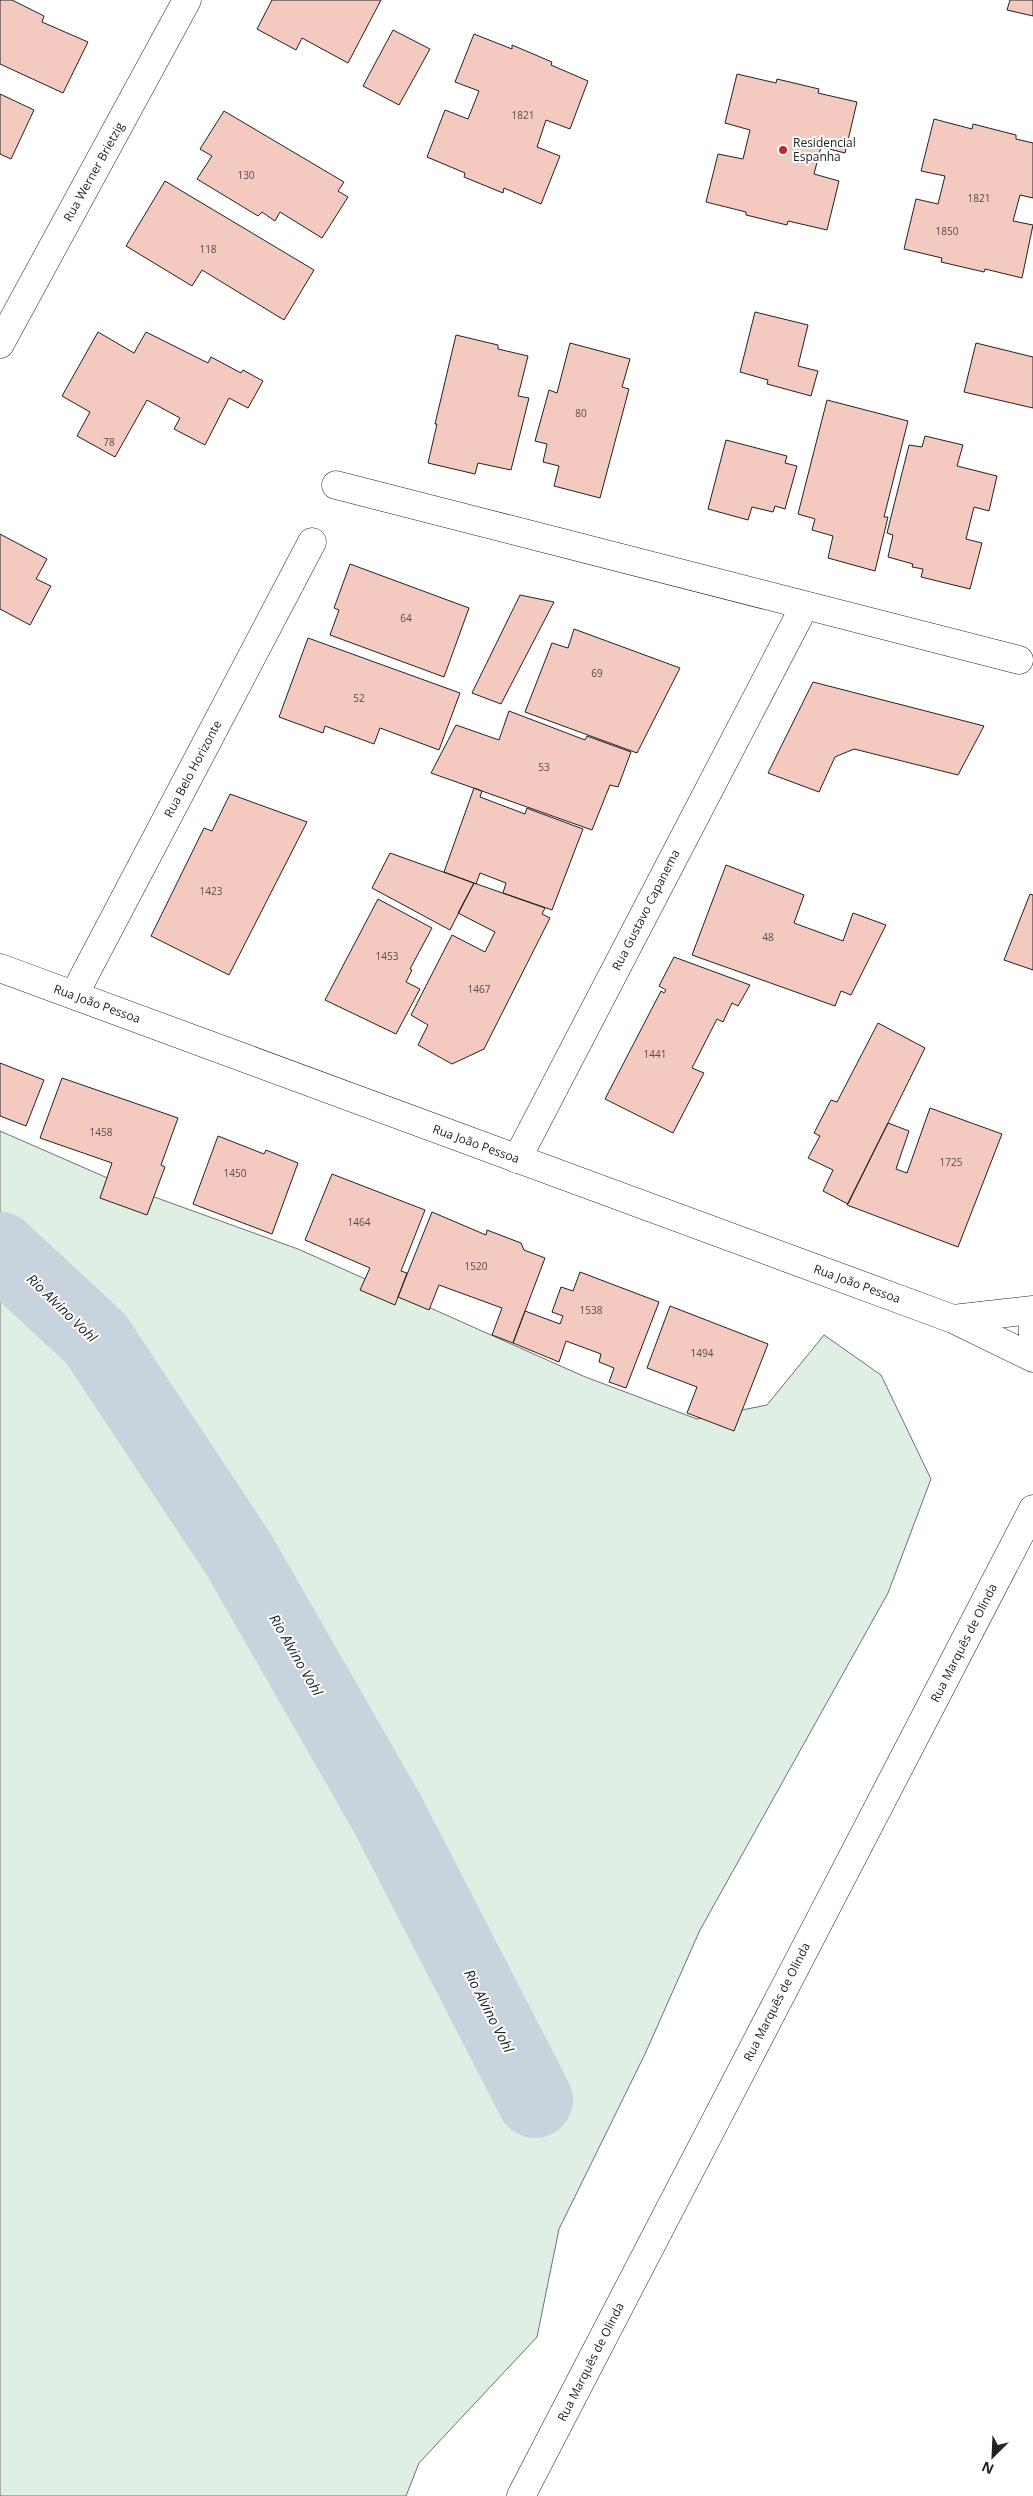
<svg xmlns="http://www.w3.org/2000/svg" width="1033" height="2496" font-family="'Open Sans',sans-serif">
	<style>
		.green { fill: #e0efe3; stroke: #6f6f6f }
		.lines { fill: none; stroke-linecap: round; stroke-linejoin: round }
		.river { stroke: #c7d3dd; stroke-width: 76 }
		.building { fill: #f3c9c0; stroke: #222 }
		.minor-casing { stroke: #222; stroke-width: 29 }
		.tertiary-casing { stroke: #222; stroke-width: 29 }
		.primary-casing { stroke: #222; stroke-width: 29 }
		.minor { stroke: #fff; stroke-width: 28 }
		.tertiary { stroke: #fff; stroke-width: 28 }
		.primary { stroke: #fff; stroke-width: 28 }
		.poi-dot { fill: #c62828; stroke: #fff; stroke-width: 2 }
		.labels { text-anchor: middle; stroke-width: 4; stroke-linejoin: round; paint-order: stroke }
		.number-label { font-size: 10px; fill: #564c4a }
		.poi-label { font-size: 12px; fill: #222; stroke: #fff; text-anchor: start }
		.street-label { font-size: 12px; fill: #222; stroke: #fff }
		.water-label { font-size: 14px; font-style: italic; fill: #222; stroke: #fff }
	</style>
	<rect width="100%" height="100%" fill="#fff"/>
	<path class="green" d="M0,1131l135,59 163,59 285,127 114,43 70,-14 57,-70 57,40 50,104 -43,114 -188,337 -55,124 -86,175 -22,108 -118,126 -13,33h-406z"/>
	<g class="lines">
		<path class="river" d="M0,1250l96,89 143,216 148,258 148,287"/>
	</g>
	<path class="building" d="M0,0h12l32,16 -2,6 46,20 -25,51 -63,-29z
		M272,0h109l-33,63 -46,-25 -6,12 -39,-21z
		M1010,0h23v16l-26,-6z
		M393,30l37,19 -31,56 -36,-19z
		M474,34l38,15v-4l40,17 -1,3 37,16 -18,48 -24,-9 -9,27 23,9 -19,48 -37,-16 -1,5 -39,-16 1,-4 -38,-16 18,-47 23,9 11,-28 -24,-9z
		M737,74l39,9 1,-4 42,10 -1,4 39,9 -12,51 -24,-6 -7,27 25,7 -12,49 -39,-9 -1,4 -41,-10v-3l-40,-10 12,-48 25,5 7,-29 -25,-7z
		M0,94l34,16 -23,49 -11,-5z
		M224,111l120,71 -6,9 10,6 -26,41 -42,-26 -5,9 -13,-9 -4,4 -61,-37 15,-23 -12,-7z
		M934,119l38,10 1,-5 43,11v4l17,4v55l-13,-3 -7,26 20,4 -11,53 -37,-9 -1,3 -43,-10 1,-4 -38,-9 12,-50 22,5 7,-28 -24,-5z
		M165,181l149,89 -30,50 -82,-50 -10,16 -66,-40z
		M755,312l53,13 -10,41 20,5 -7,25 -44,-12 1,-4 -28,-8z
		M98,332l36,21 12,-21 62,31 3,-6 30,16 2,-3 20,11 -15,27 -19,-10 -24,47 -31,-16 6,-11 -33,-18 -32,57 -38,-21 13,-24 -28,-16z
		M456,335l42,10v4l30,7 -10,40 11,2 -18,72 -33,-7 -3,11 -47,-11 9,-39h-2z
		M570,343l60,16 -8,28 7,2 -29,109 -46,-12 5,-20 -16,-4 4,-18 -12,-3 14,-51 8,3z
		M976,343l57,14v51l-69,-16z
		M827,400l81,21 -24,96h4l-13,54 -47,-13 5,-22 -21,-6 3,-11 -17,-5z
		M925,436l38,9 -6,21 40,10 -8,35 -15,-4 -8,32 16,4 -12,46 -49,-12 2,-8 -11,-2 1,-3 -25,-7 5,-22 -6,-2 22,-88 13,2z
		M726,440l61,16 -2,7 12,3 -12,43 -10,-3 -2,6 -21,-5 -4,13 -40,-11z
		M0,534l47,25 -11,20 15,7 -21,39 -30,-16z
		M350,564l119,44 -25,69 -114,-42 9,-25 -5,-2z
		M520,595l34,7 -53,102 -29,-11z
		M574,629l106,39 -43,85 -112,-41 27,-69 16,5z
		M308,638l152,55 -21,57 -59,-22 -6,16 -49,-18 -2,7 -44,-16z
		M813,682l171,44 -26,49 -104,-26 -19,8 -16,35 -51,-19z
		M509,711l76,29 2,-4 44,16 -13,35 -8,-2 -18,45 -161,-57 25,-48 43,15z
		M474,788l8,3 -2,6 45,17 2,-6 2,1 54,20 -31,81 -49,-17 3,-10 -26,-10 -4,11 -32,-12z
		M230,794l77,28 -78,153 -78,-39 53,-108 8,3z
		M390,853l84,30 -24,47 -78,-42z
		M726,865l78,30 -10,28 49,18 10,-28 33,12 -35,70 -10,-4 -6,15 -143,-51z
		M474,883l71,25 -3,6 8,4 -66,131 -32,15 -34,-19 10,-20 -17,-10 41,-80 33,17 10,-20 -37,-19z
		M1030,894l3,1v75l-29,-10z
		M378,899l54,29 -22,41 2,1 -6,12 14,7 -24,45 -71,-34z
		M674,957l76,28 -12,21 -6,-3 -9,19 -6,-3 -25,49 12,5 -31,60 -68,-34 56,-108 3,2 2,-3 -7,-4z
		M878,1023l47,25 -77,156 -25,-13 10,-21 -25,-12 12,-22 -6,-3 17,-33 6,2z
		M0,1063l44,17 -18,46 -26,-10z
		M62,1078l116,40 -17,47 4,2 -18,48 -47,-17 12,-35 -72,-25z
		M930,1108l72,26 -44,113 -111,-42 41,-82 21,8 -13,38 11,4z
		M218,1136l46,18 2,-4 32,13 -26,71 -79,-30z
		M332,1174l93,36 -24,61 6,2 -12,32 -35,-15 10,-22 -65,-28z
		M432,1212l54,23 1,-5 34,13 3,7 21,8 -32,85 -21,-8 10,-27 -63,-23 -10,25 -31,-13z
		M580,1272l79,30 -33,86 -17,-6 5,-14 -15,-6 2,-8 -35,-13 -7,21 -46,-19 12,-32 35,13 3,-8 -11,-4 9,-25 12,4z
		M670,1306l98,38 -34,87 -47,-18 10,-26 -50,-19z"/>
	<g class="lines">
		<defs>
			<path id="minor" d="M0,344l187,-344
				M336,485l683,175
				M74,995l238,-453
				M517,1159l288,-554"/>
			<path id="tertiary" d="M0,968l953,351 80,39
				M953,1319l80,-9"/>
			<path id="primary" d="M1033,1319v23
				M521,2496l512,-987"/>
		</defs>
		<use href="#minor" class="minor-casing"/>
		<use href="#tertiary" class="tertiary-casing"/>
		<use href="#primary" class="primary-casing"/>
		<use href="#minor" class="minor"/>
		<use href="#tertiary" class="tertiary"/>
		<use href="#primary" class="primary"/>
	</g>
	<circle class="poi-dot" cx="783" cy="150" r="5"/>
	<g class="labels">
		<g class="number-label">
			<text x="523" y="119">1821</text>
			<text x="246" y="179">130</text>
			<text x="979" y="202">1821</text>
			<text x="947" y="235">1850</text>
			<text x="208" y="253">118</text>
			<text x="581" y="417">80</text>
			<text x="109" y="446">78</text>
			<text x="406" y="622">64</text>
			<text x="597" y="677">69</text>
			<text x="359" y="702">52</text>
			<text x="544" y="771">53</text>
			<text x="211" y="895">1423</text>
			<text x="768" y="941">48</text>
			<text x="387" y="960">1453</text>
			<text x="479" y="993">1467</text>
			<text x="655" y="1058">1441</text>
			<text x="101" y="1136">1458</text>
			<text x="951" y="1166">1725</text>
			<text x="235" y="1177">1450</text>
			<text x="359" y="1226">1464</text>
			<text x="476" y="1270">1520</text>
			<text x="591" y="1314">1538</text>
			<text x="702" y="1357">1494</text>
		</g>
		<g class="poi-label">
			<text x="793" y="147">Residencial<tspan x="793" dy="14">Espanha</tspan></text>
		</g>
		<g class="street-label">
			<text transform="translate(94 172) rotate(-61)" y="4">Rua Werner Brietzig</text>
			<text transform="translate(193 769) rotate(-62)" y="4">Rua Belo Horizonte</text>
			<text transform="translate(646 910) rotate(-63)" y="4">Rua Gustavo Capanema</text>
			<text transform="translate(97 1004) rotate(20)" y="4">Rua João Pessoa</text>
			<text transform="translate(476 1144) rotate(20)" y="4">Rua João Pessoa</text>
			<text transform="translate(857 1284) rotate(20)" y="4">Rua João Pessoa</text>
			<text transform="translate(964 1643) rotate(-63)" y="4">Rua Marquês de Olinda</text>
			<text transform="translate(777 2002) rotate(-63)" y="4">Rua Marquês de Olinda</text>
			<text transform="translate(591 2362) rotate(-63)" y="4">Rua Marquês de Olinda</text>
		</g>
		<g class="water-label">
			<text transform="translate(62 1308) rotate(44)" y="5">Rio Alvino Vohl</text>
			<text transform="translate(296 1655) rotate(60)" y="5">Rio Alvino Vohl</text>
			<text transform="translate(489 2011) rotate(63)" y="5">Rio Alvino Vohl</text>
		</g>
	</g>
	<g transform="translate(993 2456) rotate(204)" stroke="#ffffff" stroke-width="4" paint-order="stroke">
	<path d="M0-4L9 19L0 12L-9 19Z" fill="#222222"/>
	<text y="-8" font-size="14" font-weight="bold" text-anchor="middle" fill="#222222">N</text>
	</g>
</svg>
